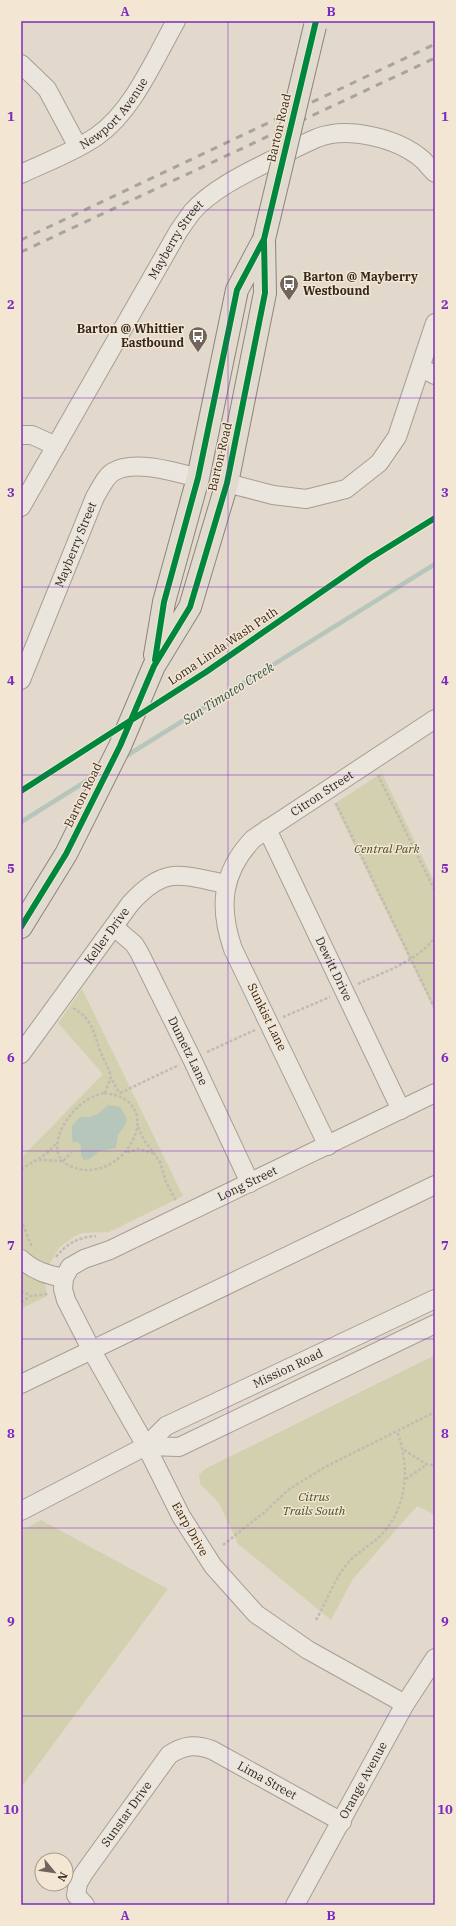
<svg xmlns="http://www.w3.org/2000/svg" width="456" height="1926" font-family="'IBM Plex Serif',serif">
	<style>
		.green { fill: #d3d0af }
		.water { fill: #b7c6bb }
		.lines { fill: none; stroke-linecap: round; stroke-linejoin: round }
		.stream { stroke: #b7c6bb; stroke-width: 4.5 }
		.minor-casing { stroke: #a79e95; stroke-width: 20 }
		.major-casing { stroke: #8c847c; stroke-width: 24 }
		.path { stroke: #c2bbb4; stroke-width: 2.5; stroke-dasharray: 3 2; stroke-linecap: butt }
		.minor { stroke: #eae5dd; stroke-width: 18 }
		.major { stroke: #e1dacf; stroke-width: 22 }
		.rail { stroke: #a9a39d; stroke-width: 3; stroke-dasharray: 7 7; stroke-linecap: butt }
		.major-bridge-casing { stroke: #8c847c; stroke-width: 24; stroke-linecap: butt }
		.major-bridge { stroke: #e1dacf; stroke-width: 22 }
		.cycleway-casing { stroke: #f3e6d2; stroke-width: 8 }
		.cycleway { stroke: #00873e; stroke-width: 6 }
		.grid { fill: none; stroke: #7b2cbf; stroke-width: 1; stroke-opacity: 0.55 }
		.labels { text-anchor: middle; stroke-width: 3; stroke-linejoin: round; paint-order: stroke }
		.street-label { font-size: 12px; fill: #34271e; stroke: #f3e6d2 }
		.poi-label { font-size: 12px; font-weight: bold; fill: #34271e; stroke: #f3e6d2; text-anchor: start }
		.park-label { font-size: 12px; font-style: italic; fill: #494f26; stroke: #f3e6d2 }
		.water-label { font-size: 13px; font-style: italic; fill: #2e534d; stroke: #f3e6d2 }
		.neatline { fill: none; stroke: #7b2cbf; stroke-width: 1.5 }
		.grid-label { font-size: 13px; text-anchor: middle; font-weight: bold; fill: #7b2cbf }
	</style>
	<rect width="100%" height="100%" fill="#e2d9cc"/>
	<path class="green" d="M382,773l53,110v129l-101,-208z
		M82,989l101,207 -74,36 -27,1 -7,3 -16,12 -10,17 -4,18 2,13 -26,13v-151l82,-84 -45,-51z
		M435,1355v160l-18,-9 -64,73 -22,41 -93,-76 -19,-41 -19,-19 -1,-9 6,-6z
		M41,1520l127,69 -147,199v-257z"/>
	<path class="water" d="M108,1105l12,2 7,12 -2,6 -7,10 -2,13 -17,3 -9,8 -6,1 -3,-4v-10l-3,-4h-5l-1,-2v-14l8,-9h10l8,-3z"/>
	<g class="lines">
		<path class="stream" d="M123,758l312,-194
			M21,822l75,-47"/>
		<defs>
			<g id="minor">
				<path d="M21,64l26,25 31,58"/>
				<path id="s1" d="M21,174c25,-12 53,-22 76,-38 36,-25 58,-78 79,-115"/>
				<path d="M421,368l14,7"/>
				<path d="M21,435h11l24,11"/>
				<path d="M227,483l46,12 33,4 40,-10 33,-26 18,-26 38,-114"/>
				<path id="s2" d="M21,507l157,-275c4,-6 9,-13 14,-20 19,-22 52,-38 78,-51 15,-8 31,-16 47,-23 31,-12 81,0 106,22 4,4 8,9 12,13"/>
				<path id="s3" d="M21,680l74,-183c5,-8 10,-20 18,-25 20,-13 63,0 85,6"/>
				<path id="s4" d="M267,829l134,281"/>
				<path id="s5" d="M114,927l20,17 5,8 53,107 58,124"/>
				<path id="s6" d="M21,1054l109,-150c35,-39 50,-29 96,-20"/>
				<path id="s7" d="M328,1146l-95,-197c-15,-43 -11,-77 20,-110l182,-120"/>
				<path d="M21,1259c13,12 27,16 43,19"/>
				<path d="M21,1384l414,-199"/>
				<path d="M146,1446l33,1 256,-123"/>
				<path id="s8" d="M21,1511l125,-65 20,-20 269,-127"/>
				<path id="s9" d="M405,1704l-97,-54 -52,-36 -43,-48 -32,-50 -35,-70 -54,-95 -26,-51 -3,-11 1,-11 6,-11 14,-8 26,-9 325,-157"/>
				<path id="s10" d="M85,1905l-9,-10 2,-12 6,-10 85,-118c15,-10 26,-11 43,-5l130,72"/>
				<path id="s11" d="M295,1905l110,-201 30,-46"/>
			</g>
			<path id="major" d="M155,655l9,-53 34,-124 39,-188 26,-49
				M21,927l45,-73 54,-108 34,-80 36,-59 37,-124 38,-190 -1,-54"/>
		</defs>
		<use href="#minor" class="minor-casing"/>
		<use href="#major" class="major-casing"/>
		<path class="path" d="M378,775l57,116
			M336,803l99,206
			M358,984c27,-13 59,-22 77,-47
			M73,1008c19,10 21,25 27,43 4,9 9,17 11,26l-6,16
			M283,1017l47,-20
			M207,1052l48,-22
			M112,1080l8,14
			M104,1093c69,7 18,97 -34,73 -26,-12 -7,-46 8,-59 7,-7 17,-12 26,-14z
			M120,1093l59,-28
			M138,1127l6,13 16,22 6,20 10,19
			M127,1152l12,-3 14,4
			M39,1160l24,1 9,-9
			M21,1169c13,-8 26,-13 36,-27
			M21,1220l11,27
			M56,1257c11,-14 23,-20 40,-21
			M21,1291l10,5
			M21,1302l10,-6 17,-2
			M404,1450l22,14 9,2
			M406,1479l20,-14
			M223,1545l43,-34 22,-21 37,-23 110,-55
			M316,1620c11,-19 17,-39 31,-56 9,-12 25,-19 35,-30 26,-28 28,-68 15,-103"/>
		<use href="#minor" class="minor"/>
		<use href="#major" class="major"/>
		<path class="rail" d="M21,240l414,-196
			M21,252l414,-194"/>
		<defs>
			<path id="major-bridge" d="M264,239l51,-213"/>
		</defs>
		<use href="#major-bridge" class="major-bridge-casing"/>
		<use href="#major-bridge" class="major-bridge"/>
		<defs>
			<path id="cycleway" d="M155,660l9,-58 34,-124 39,-188 27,-51 52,-218
				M21,791l185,-119 163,-113 66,-41
				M21,927l45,-73 54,-108 34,-80 36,-59 37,-124 38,-190 -1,-54"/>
		</defs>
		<use href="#cycleway" class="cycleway-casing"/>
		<use href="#cycleway" class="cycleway"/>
	</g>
	<path class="grid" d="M228,21v1884M21,210h414M21,398h414M21,587h414M21,775h414M21,963h414M21,1151h414M21,1339h414M21,1528h414M21,1716h414"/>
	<defs>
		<symbol id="bus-pin" viewBox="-11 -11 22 30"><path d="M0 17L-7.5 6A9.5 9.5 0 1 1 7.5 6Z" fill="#71655b" stroke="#f3e6d2"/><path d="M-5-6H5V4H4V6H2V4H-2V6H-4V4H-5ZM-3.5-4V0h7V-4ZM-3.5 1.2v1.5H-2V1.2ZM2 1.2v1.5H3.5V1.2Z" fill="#fff"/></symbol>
	</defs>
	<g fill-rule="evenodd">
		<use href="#bus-pin" x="278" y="273" width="22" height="30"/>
		<use href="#bus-pin" x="187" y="325" width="22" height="30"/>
	</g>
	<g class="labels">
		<g class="street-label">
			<text dy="4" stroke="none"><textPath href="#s1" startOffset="113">Newport Avenue</textPath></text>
			<text transform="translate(279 128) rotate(-77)" y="4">Barton Road</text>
			<text dy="4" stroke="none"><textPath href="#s2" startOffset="309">Mayberry Street</textPath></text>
			<text transform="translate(220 457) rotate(-77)" y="4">Barton Road</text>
			<text dy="4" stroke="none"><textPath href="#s3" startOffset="146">Mayberry Street</textPath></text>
			<text transform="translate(223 646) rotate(-34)" y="4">Loma Linda Wash Path</text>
			<text dy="4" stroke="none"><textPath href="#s7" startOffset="420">Citron Street</textPath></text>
			<text transform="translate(83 795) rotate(-64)" y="4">Barton Road</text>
			<text dy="4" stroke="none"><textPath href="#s6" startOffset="146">Keller Drive</textPath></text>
			<text dy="4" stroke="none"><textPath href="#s4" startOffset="155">Dewitt Drive</textPath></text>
			<text transform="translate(267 1017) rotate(64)" y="4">Sunkist Lane</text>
			<text dy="4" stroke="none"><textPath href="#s5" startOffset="146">Dumetz Lane</textPath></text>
			<text dy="4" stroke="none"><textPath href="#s9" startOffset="774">Long Street</textPath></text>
			<text dy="4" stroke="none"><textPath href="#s8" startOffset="304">Mission Road</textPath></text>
			<text transform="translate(190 1529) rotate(60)" y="4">Earp Drive</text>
			<text dy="4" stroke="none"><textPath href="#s10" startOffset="291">Lima Street</textPath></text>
			<text dy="4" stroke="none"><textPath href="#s11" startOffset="142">Orange Avenue</textPath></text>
			<text dy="4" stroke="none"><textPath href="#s10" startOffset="110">Sunstar Drive</textPath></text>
		</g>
		<g class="poi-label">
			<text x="303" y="281">Barton @ Mayberry<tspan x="303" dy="14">Westbound</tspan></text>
			<text x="184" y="333" text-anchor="end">Barton @ Whittier<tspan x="184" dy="14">Eastbound</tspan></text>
		</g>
		<g class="park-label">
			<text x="387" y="853">Central Park</text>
			<text x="314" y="1501">Citrus<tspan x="314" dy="14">Trails South</tspan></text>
		</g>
		<g class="water-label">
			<text transform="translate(228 693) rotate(-32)" y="5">San Timoteo Creek</text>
		</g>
	</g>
	<rect width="456" height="1926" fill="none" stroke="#f3e6d2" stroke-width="44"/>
	<g transform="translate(54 1872) rotate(119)"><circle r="19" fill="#f3e6d2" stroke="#a79a8a"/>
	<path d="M0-3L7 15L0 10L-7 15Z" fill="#71655b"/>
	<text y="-6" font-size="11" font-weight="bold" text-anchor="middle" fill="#34271e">N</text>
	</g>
	<rect x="22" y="22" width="412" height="1882" class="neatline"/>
	<g class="grid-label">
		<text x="125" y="16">A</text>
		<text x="331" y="16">B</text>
		<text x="11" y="121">1</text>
		<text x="445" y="121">1</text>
		<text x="11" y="309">2</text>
		<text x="445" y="309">2</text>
		<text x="11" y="497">3</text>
		<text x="445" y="497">3</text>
		<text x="11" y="685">4</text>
		<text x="445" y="685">4</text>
		<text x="11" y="873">5</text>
		<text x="445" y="873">5</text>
		<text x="11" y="1062">6</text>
		<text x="445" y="1062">6</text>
		<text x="11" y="1250">7</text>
		<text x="445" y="1250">7</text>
		<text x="11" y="1438">8</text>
		<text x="445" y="1438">8</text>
		<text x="11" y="1626">9</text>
		<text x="445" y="1626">9</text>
		<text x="11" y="1814">10</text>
		<text x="445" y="1814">10</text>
		<text x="125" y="1920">A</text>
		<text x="331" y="1920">B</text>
	</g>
</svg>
